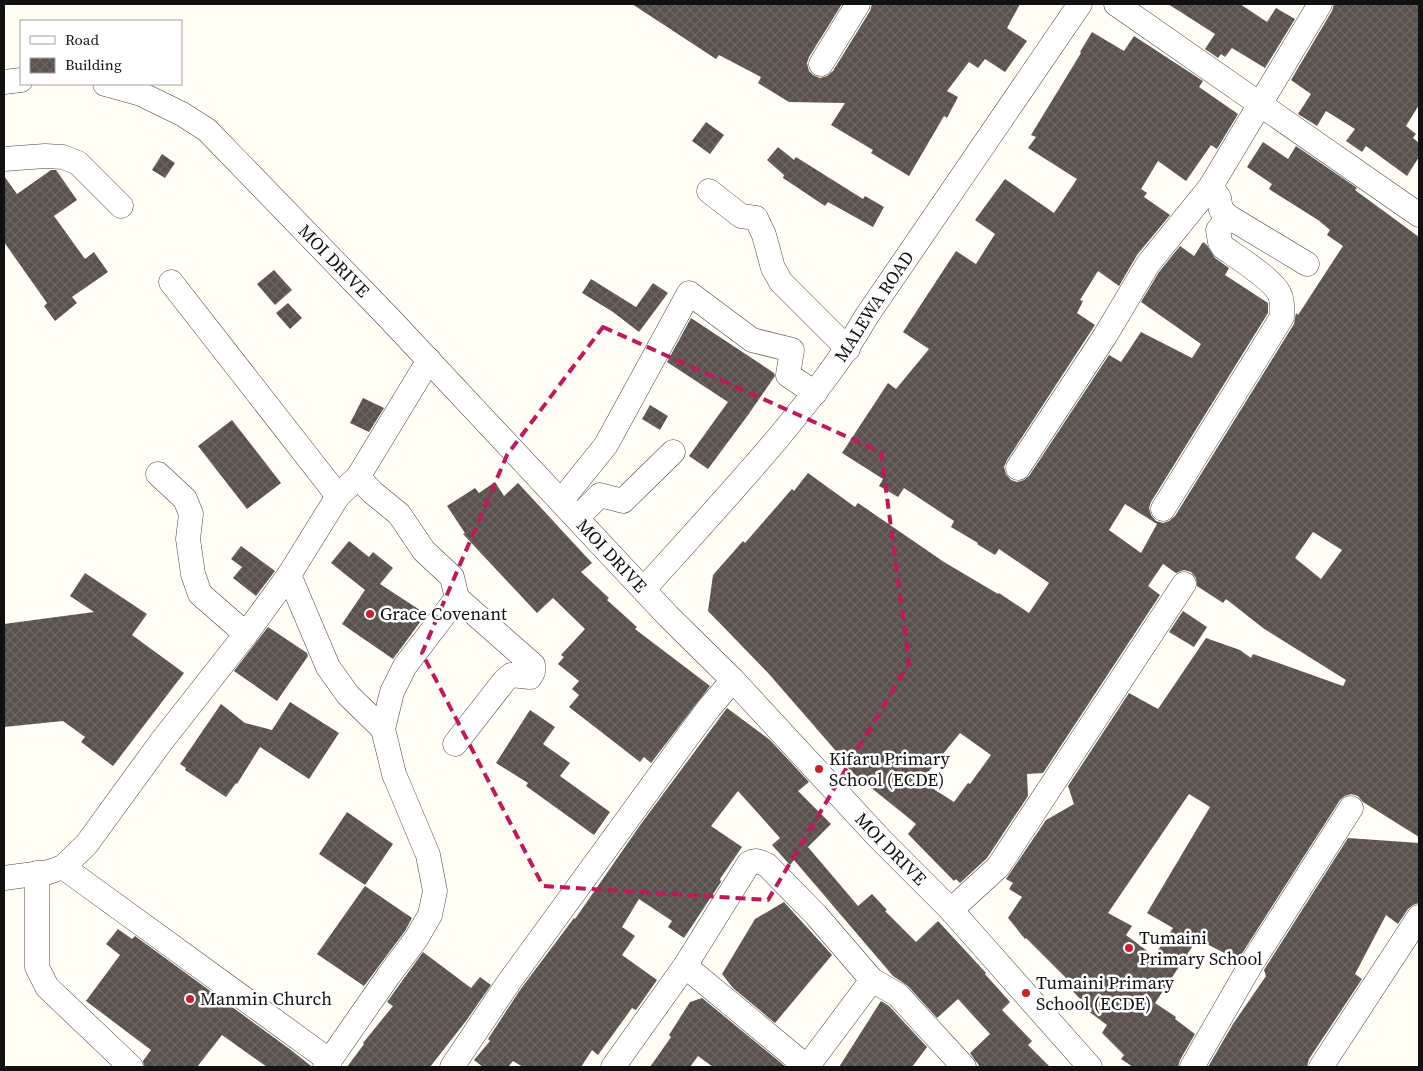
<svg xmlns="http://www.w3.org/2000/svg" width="1423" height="1071" font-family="'Source Serif 4',serif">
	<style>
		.building { fill: url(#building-cross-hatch); fill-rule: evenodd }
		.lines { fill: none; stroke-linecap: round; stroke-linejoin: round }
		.minor-casing { stroke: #444; stroke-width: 25 }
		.minor { stroke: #fff; stroke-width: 24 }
		.marked { fill: none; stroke: #c2185b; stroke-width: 4; stroke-dasharray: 10 6; stroke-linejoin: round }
		.poi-dot { fill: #c9202c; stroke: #fff; stroke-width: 2 }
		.labels { text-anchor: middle; stroke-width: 5; stroke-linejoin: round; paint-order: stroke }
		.street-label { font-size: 18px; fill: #111; stroke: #fff }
		.poi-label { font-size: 18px; fill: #111; stroke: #fff; text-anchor: start }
	</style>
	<defs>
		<pattern id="building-cross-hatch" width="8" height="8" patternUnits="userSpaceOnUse" patternTransform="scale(1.25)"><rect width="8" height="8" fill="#5a514c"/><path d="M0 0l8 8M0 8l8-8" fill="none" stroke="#6d6662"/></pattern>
	</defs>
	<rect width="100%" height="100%" fill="#fffdf4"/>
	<path class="building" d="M632,4h210l-33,53 -2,6 2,8 4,4 7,3 7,-2 6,-5 37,-60 2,-7h148l-13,24 20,13 -22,31 -20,-13 -7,9 -9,-6 -22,29 11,6 -11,21 -3,-2 -35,60 -38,-23 2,-3 -42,-25 14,-22 -56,-1 -31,-19 3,-6 -42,-22 -3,4z
		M1168,4h72l27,18 9,-14 19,11 -30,49 -33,-20 -7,9 -4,-3 -3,4 -13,-9 10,-15z
		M1334,4h85v101l-13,21 10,8 -3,4 6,5v14l-12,19 -41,-30 -4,6 -16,-11 9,-12 -29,-18 -9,15 -19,-12 13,-20 -20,-14 41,-69z
		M1092,32l32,19 10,-15 69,45 -4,6 39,27 -21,35 -6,-4 -25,36 -28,-20 -17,28 6,4 -3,4 26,18 -33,40 -18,31 -21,-15 -18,29 3,1 -6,12 18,12 -88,135 -3,7 2,7 5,6 6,2 7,-2 5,-4 80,-121 12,7 20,-30 51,26 9,-14 -60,-42 18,-30 21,-26 14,10 9,-14 4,3 8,13 14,10 -4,7 43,28v10l-117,189 -2,6 2,7 5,6 7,2 6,-2 6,-5 119,-192 2,-11 2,2 45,-69 -16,-11 3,-5 -12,-10 -49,-31 3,-5 -25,-17 16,-25 25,17 8,-13 61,42 -2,2 64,47v600l-56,-35 -5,-6 -7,-2 -6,2 -5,4 -99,155 -9,2 -33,-17 -1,2 -2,-1 -41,62 21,14 -1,2 20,15 -15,26 -2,7h-45l-12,-8 3,-4 -22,-22 5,-8 -23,-17 2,-3 -23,-24 3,-3 -40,-40 -1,1 -17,-21 14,-21 -13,-8 4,-6 -7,-4 40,-59 28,-16 -6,-18 61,-93 29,16 48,-71 34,12 11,8 2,-4 90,32 3,-6 -83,-52 -37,-29 -3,4 -26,-17 -1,-8 -5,-6 -7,-2 -8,3 -13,-9 -15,22 12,9 -117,178 -16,1 1,22 -41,62 -27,25 -4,-4 -2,2 -46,-47 8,-10 -63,-51 -13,-13 2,-2 -73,-84 -61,-63 5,-36 30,-34 2,2 47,-54 2,2 14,-18 47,34 3,-4 86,59 54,32 1,-1 30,20 20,-30 -50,-34 -4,6 -18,-11 1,-1 -27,-16 3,-6 -50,-33 -6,9 -19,-11 4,-7 -41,-26 46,-70 8,6 33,-40 -26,-17 53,-81 20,13 19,-30 -20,-14 30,-41 49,34 23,-34 -49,-31 8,-11 -5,-2 50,-82 -1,-1zM1125,504l32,20 -16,29 -32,-23zM1313,532l29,18 -21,29 -26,-21zM960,733l31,22 -21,29 -2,-1 -14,19 -33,-21zM1189,794l21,13 -63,106 26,15 -19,28 -28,-21 6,-9 -24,-13z
		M706,122l18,13 -14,19 -18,-13z
		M778,147l16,13 2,-3 67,42 2,-3 19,11 -11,20 -45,-25 -3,4 -42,-28 1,-3 -17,-15z
		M162,154l13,9 -10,15 -13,-8z
		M51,170h5l21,30 -23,16 31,43 9,-7 14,20 -36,25 5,6 -22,18 -11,-15 3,-3 -43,-61v-66l13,18z
		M274,270l18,20 -17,15 -18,-21z
		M591,279l45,28 17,-24 15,10 -29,39 -26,-20 -31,-19z
		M288,303l14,15 -12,11 -14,-16z
		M691,318l83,55 1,3 -27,39 -40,54 -19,-13 39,-54 -61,-40z
		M363,398l21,10 -15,24 -19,-9z
		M650,405l18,11 -8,14 -18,-11z
		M232,420l49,63 -34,26 -49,-63z
		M495,482l9,14 14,-13 74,80 -11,9 28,26 -2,2 30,27 -2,2 75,57 -59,77 -7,-6 -4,5 -71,-55 10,-12 -7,-6 7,-8 -21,-17 6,-7 -3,-2 24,-26 -32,-31 -16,15 -74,-79 2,-1 -18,-27 28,-18 4,5z
		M349,541l20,16 4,-5 20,16 -13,16 46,30 -33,45 -51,-35 23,-34 -34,-27z
		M241,546l34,25 -19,25 -23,-18 9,-11 -11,-8z
		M85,573l62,41 -15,21 52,38 -71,93 -32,-24 4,-5 -22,-16 -59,6v-103l90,-12 -24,-16z
		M1183,611l24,16 -13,20 -25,-15z
		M268,627l39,26 1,3 -31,45 -43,-30z
		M290,702l49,31 -30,46 -49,-32 -23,37 -1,-1 -10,14 -41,-27 1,-2 -6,-4 41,-60 24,19 27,7z
		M727,708l43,32 39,42 -11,9 33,33 -23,23 50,59 14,-12 15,16 -2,1 31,31 22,-21 48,52 -1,1 25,28 -8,8 30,31 -4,4 22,22h-70l-10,-14 20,-19 -32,-35 -21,19 -29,-32 -15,-10 -99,-116 -4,5 -18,-20 8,-7 -42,-47 -27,35 31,21 -22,32 1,3 -37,56 -16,-11 4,-6 -33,-22 -17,28 13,9 -13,19 35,25 -21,30 -4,-2 -34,47 -6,-5 -11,17h-58l-10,-6 -5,6h-25l-9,-7 16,-19 -2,-2 32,-49 54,-72 1,1 66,-95z
		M530,710l25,17 -12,17 27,19 -10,13 50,36 -16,23 -68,-49 2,-3 -32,-20z
		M347,812l46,32 -28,41 -46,-31z
		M1348,838l71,5v60l-6,2 -5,4 -10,15 -12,-9 -31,59 7,5 -53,80 -2,8h-99l25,-43 33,-48 -2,-6z
		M365,886l47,32 -7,13 -41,55 -47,-32z
		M784,902l48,53 -57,68 -42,-35 -11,-14 33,-55z
		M118,929l14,10 3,-3 156,114 20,16v1h-44l-45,-32 -25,32h-53l-1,-6 8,-11 -65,-49 34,-46 -14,-11z
		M423,952l48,36 9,-11 11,8 -25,36 -36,46h-83l17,-23 -1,-1 30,-37 -6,-4z
		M702,998l84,69h-73l-15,-11 -8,11h-40l21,-30 -2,-2 21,-33z
		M881,1001l8,5 38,41 -15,20h-73z"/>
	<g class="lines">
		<defs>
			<g id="minor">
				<path d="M1116,4l303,211"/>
				<path d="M821,64l37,-60"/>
				<path d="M4,82l17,-2"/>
				<path id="s1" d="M105,84l36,10 41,20 25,16 183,189 278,297 65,64 147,159 71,71 139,157"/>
				<path d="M4,159l41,-3 18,1 15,6 43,43"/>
				<path d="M1211,186l8,12 2,12 8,7 78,47"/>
				<path d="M709,191l32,25 15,2 8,17 9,33 8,14 67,67"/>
				<path d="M171,282l167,214"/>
				<path d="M1018,468l87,-132 43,-72 63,-78 109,-182"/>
				<path d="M158,474l27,25 6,15 -3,25 5,35 7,20 46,40"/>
				<path d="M561,501l45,-56 83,-152 63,47 40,10 -4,25 27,18"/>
				<path d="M1163,509l119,-192c0,-8 1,-17 -3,-24 -7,-14 -42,-36 -56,-46l-3,-5 -2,-12 11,-13"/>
				<path d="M577,518l23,-23 23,6 50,-49"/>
				<path d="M289,575l39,92 20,28 35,34"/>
				<path id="s2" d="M644,589c45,-50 91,-100 134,-151 32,-39 63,-77 88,-121l214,-313"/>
				<path d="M455,744l50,-64 6,-5 19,2 3,-5v-7l-76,-67"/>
				<path d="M63,867l267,194"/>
				<path d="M37,873v94l10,20 84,80"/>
				<path d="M4,878l45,-6 14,-5 23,-22 75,-103 85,-108 43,-59 49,-79 20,-19 71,-117"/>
				<path d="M951,910l47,-43 186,-283"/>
				<path d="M685,966l122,101"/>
				<path d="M325,1067l64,-92 27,-36 14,-24 5,-24 -7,-36 -34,-81 -11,-45 9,-37 13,-26 52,-68 -5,-21 -28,-26 -25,-37 -27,-22 -14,-15"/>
				<path d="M452,1067l57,-85 174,-239 26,-35 24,-28"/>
				<path d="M613,1067l72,-101 64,-103c7,-4 11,-1 18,2l49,50 56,65 26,15 66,72"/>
				<path d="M807,1067l65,-87"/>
				<path d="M1192,1067l58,-101 101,-158"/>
				<path d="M1321,1067l98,-150"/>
			</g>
		</defs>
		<use href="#minor" class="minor-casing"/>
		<use href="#minor" class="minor"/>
	</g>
	<path class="marked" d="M603,327l278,125 28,211 -141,237 -225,-14 -121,-233 85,-198z"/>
	<g class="poi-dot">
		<circle cx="370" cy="614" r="5"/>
		<circle cx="819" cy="769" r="5"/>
		<circle cx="1129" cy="948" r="5"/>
		<circle cx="1026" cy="993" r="5"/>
		<circle cx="190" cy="999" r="5"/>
	</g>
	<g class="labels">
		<g class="street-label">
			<text dy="6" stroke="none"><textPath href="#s1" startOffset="295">MOI DRIVE</textPath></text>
			<text dy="6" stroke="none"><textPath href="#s2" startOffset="365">MALEWA ROAD</textPath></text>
			<text dy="6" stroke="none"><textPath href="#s1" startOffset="700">MOI DRIVE</textPath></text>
			<text dy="6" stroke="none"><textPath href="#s1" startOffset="1105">MOI DRIVE</textPath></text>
		</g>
		<g class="poi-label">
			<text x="380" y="620">Grace Covenant</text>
			<text x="829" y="765">Kifaru Primary<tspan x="829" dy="21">School (ECDE)</tspan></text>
			<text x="1139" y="944">Tumaini<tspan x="1139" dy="21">Primary School</tspan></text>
			<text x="1036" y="989">Tumaini Primary<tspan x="1036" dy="21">School (ECDE)</tspan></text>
			<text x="200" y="1005">Manmin Church</text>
		</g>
	</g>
	<rect width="1423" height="1071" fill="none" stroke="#111111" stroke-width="10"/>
	<rect x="20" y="20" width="162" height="65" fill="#ffffff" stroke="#a0a0a0"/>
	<rect x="30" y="36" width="25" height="8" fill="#ffffff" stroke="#a0a0a0"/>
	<text x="65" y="45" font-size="15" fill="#111111">Road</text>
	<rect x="30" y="58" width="25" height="15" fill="url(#building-cross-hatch)" stroke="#a0a0a0"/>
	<text x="65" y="70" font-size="15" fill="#111111">Building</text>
</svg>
